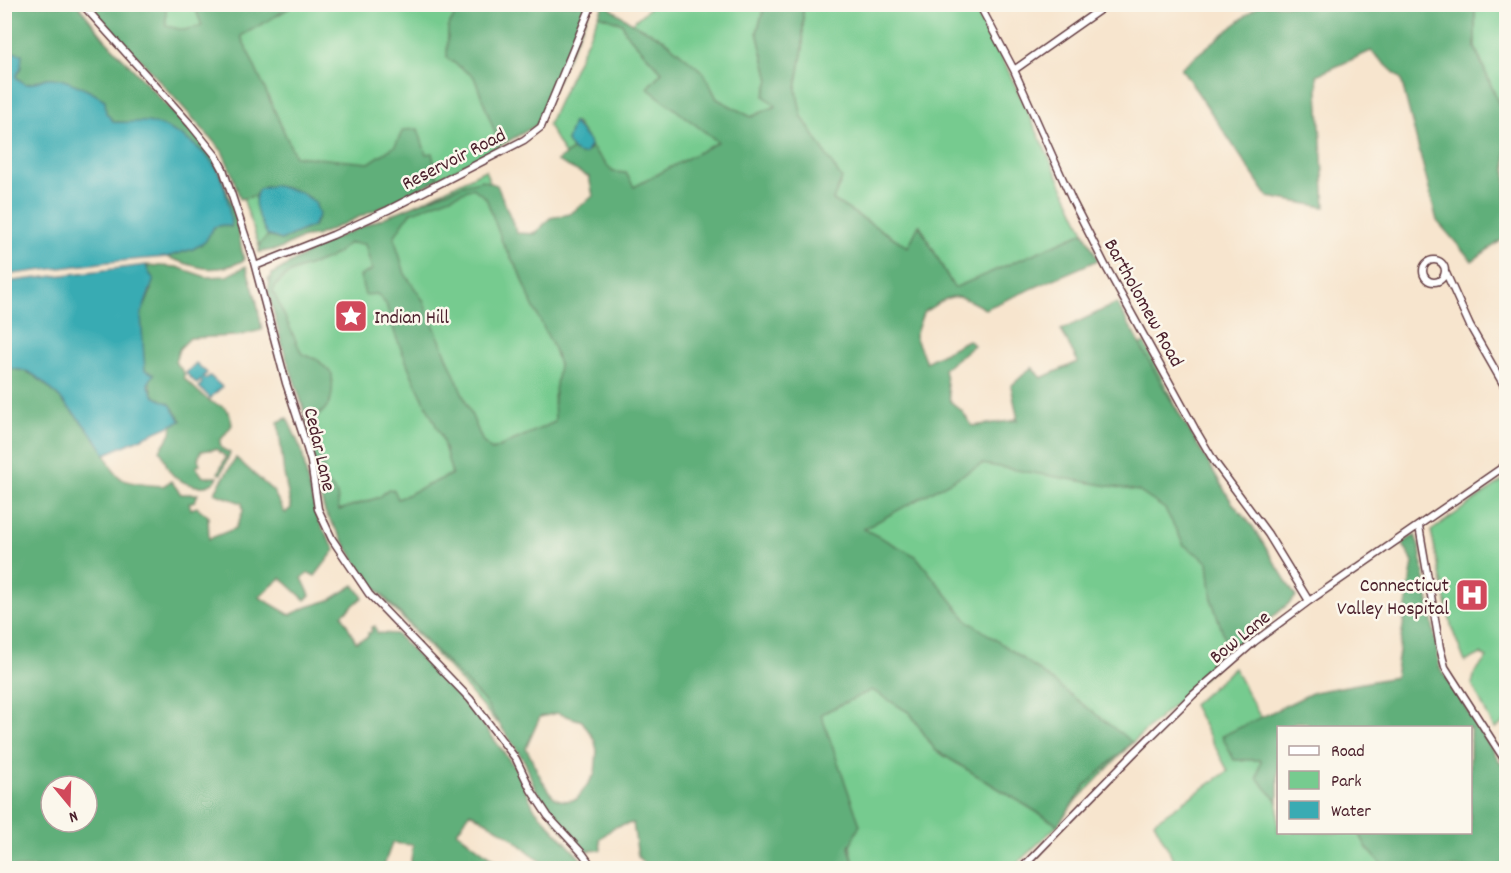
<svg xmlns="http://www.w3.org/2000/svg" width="1511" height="873" font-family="Dekko,sans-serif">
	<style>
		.green { fill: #76cb8f; stroke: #60755d; stroke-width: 1.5 }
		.forest { fill: #60af7a; stroke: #556752; stroke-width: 1.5; fill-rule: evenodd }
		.water { fill: #39abb3; stroke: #42656f; stroke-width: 1.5 }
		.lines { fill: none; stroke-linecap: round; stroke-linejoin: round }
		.minor-casing { stroke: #643d43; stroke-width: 9 }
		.minor { stroke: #fff; stroke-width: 6 }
		.labels { text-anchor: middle; stroke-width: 5; stroke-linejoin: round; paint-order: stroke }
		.street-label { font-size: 20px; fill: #4a1f2b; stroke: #fbf7ec }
		.poi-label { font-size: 20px; fill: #4a1f2b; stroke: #fbf7ec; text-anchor: start }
	</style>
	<rect width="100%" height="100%" fill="#fbf7ec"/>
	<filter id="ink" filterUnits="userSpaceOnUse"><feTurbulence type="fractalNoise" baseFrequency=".0167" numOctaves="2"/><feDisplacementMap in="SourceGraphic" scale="12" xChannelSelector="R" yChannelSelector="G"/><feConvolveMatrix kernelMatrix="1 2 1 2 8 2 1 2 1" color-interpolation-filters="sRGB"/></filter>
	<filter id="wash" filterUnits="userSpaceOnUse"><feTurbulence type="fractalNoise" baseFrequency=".008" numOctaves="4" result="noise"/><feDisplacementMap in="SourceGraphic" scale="24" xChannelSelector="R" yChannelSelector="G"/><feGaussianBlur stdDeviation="1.35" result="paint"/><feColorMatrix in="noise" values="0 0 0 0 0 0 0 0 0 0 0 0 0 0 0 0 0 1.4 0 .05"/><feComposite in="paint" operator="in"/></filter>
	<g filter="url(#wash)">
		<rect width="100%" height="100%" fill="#f7e5ce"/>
		<path class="green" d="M95,5h495l-91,137 1,4 -62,33 -1,-4 -123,56 -53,21 -36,-108z
			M653,5h112l-8,27 12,48 -5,16 13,10 -26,11 -34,-18 -13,-26 -72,-50z
			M803,5h170l35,65 76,162 -122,56h-8l-34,-63 -12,22 -75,-47 -22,-28 148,280 185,-109 48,96 38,215 -97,88 -60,62 -114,-162 -308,-9 -155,89 -37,-43 -94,-101 -31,-54 -66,-245 217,-109 28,72 120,-55 -7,-14 -13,-1 -23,-26 -1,-5 -13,-18 -3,-1 -6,19 5,9 -7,5 -17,-30 51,-110 23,8 4,10 36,39 -15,16 72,53 82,-26 -5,-26 7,-41z
			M1475,5h31v116l-31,-74z
			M1506,478v243l-12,8 -22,-45 3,-12 12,-14 -6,-4 -16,8 -13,-33 -21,-98z
			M1234,668l44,82v82l103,1 19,35h-222l-24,-46 74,-51 -35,-66z
			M872,689l38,24 25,37 123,75 -46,43h-157l-34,-154z
			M437,859l18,9h-28z"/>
		<path class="forest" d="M5,5h73l26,33 109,117c9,21 18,45 24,68 2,12 4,25 7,37 -28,15 -48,8 -77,-3l26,-8 11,-7 10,-15 9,-2 8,2 -8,-43 -12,-23 -28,-24 -52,-14 -17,-1 -8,-9 -58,-35 -13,5 -10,1 -9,-7 -4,-25 -7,8z
			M88,5h78v21l18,4 18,-4 -8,-21h101l-54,31 54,120 74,7 26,-17 8,-16 15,-1 8,25 6,-1 6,26 -40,21 -82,36 -12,1 -24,12 -21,3 1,-9 8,-7 13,4 32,-14 5,-8 -8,-20c-15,-9 -33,-15 -51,-9l-4,7 -15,3 -9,-28 -9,-20 -82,-92 -18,-14z
			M446,5h146l-55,120 -37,21 -26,-69 -27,-19 1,-31 7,-12z
			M603,5h3l26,18 30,15 42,35 13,26 34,18 25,-11 -12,-10 5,-16 -12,-48 8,-27h38v43l-7,41 6,28 40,62 -9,21 75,47 11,-22 35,63 130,-56 14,28 -113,49c-32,-18 -32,-16 -62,4l-8,23 11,26 42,-22 6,5 -30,24 6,32 12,10 10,15 46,-6 -7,-34 21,-19 9,11 37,-16 -17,-32 56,-27 48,87 66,111 22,26 43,70 -66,57 -18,-53 -4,-39 -24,-17 -19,-36 -27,-18 -156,-27 -118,65 52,27 51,64 61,42 104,80 -47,44 -27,39 -123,-75 -25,-37 -38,-23 -51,24 39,111 -11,22 6,21h-207l-10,-11 -5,-34 -19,4 -14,12 1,11 -19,1 -27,-30 -21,-35 -9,-24 -42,-62 -116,-121 -42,-67 -8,-28 -12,-72 -23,-67 -14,-54 4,-17 58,-34 133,-55 19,-5 15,5 20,48 18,1 15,-16 20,-4 23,-18 -4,-19 -32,-16 15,-11 8,4 9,-4 1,-4 23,26 13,1 8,14 84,-45 -71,-54 15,-16 -36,-39 -4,-10 -23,-8zM473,188l13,10 17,46 18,31 11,29 22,45 5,16 -5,33 1,24 -63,28 -9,-8 -60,-142 -18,-26 -11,-37 16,-24zM349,243l16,1 7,26 -12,6 5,19 12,-1 9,10 9,30 18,44 29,60 10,36 -54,25 -4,-9 -6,-1 -8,8 -41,13 -2,-16 -14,-16 1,-13 -15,-41c22,-18 25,-23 23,-50l-14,-14 -16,-6 -29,-63c10,-22 36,-23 56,-33 7,-3 14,-10 20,-15zM557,713l25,8 12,18 3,11 -2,24 -18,25c-7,2 -13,3 -20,0 -12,-6 -24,-39 -31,-51l14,-31z
			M1259,5h216v43l31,73v116l-34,24 -35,-40 -36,-142 -30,-28 -54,24 8,132 -57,-10 -87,-129z
			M146,265l31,2 29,10 21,-1 19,-10 10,32 6,32 -25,6 -47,2 -11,11 -4,13 9,10v6c7,7 15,15 23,21 12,10 22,2 25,26l-12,16 1,7 9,5 -9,21 -3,-1 8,-16 -10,-8 -15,2 -3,8 2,5 -4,3 7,10h15c-9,18 -43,7 -50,-9 -3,-6 -4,-11 -8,-18l11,-17 1,-7 9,-6 -11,-16 -16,-8 -9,-26 -3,-21 -1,-34 10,-24 -3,-25z
			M4,367c8,3 16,2 23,5 17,6 63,56 73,72 7,11 10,27 22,35 7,5 32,6 41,7l8,-5 10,13h17l-3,7 -6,2 2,6 6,-2 11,9 1,23 27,-11 7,-17 -1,-8 -28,-10 22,-35 37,33 12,22 6,-5 -7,-34 -6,-52 9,-4 15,33 6,33 10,36 17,30 -20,26 -6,-3 -7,5 8,17 -5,5 -24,-22 -22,19 31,18 17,-8 23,-7 24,-15 9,12 -21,18 14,27 12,-5v-4l4,-1 -1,-4 4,-2 2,7 19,1 80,81 40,54 18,39 46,50 7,10h-38l-42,-34 -37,-22 -13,20 48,36h-50l-18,-9 -10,9h-17l3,-23 -21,-2 -9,25h-252l-4,-2 -5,2h-117zM51,786h36v36h-36z
			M1415,535l5,15 20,118 66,103v97h-121l-18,-20 -8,-15 111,-1v-104h-159l-4,-5 -11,-1 -7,5 -11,1v74l-21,-24 4,-18h-27l-12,-24 92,-44 81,-15 18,-115 -11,-19z"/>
		<path class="water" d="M12,52l10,2 -1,13 -5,10 9,7c8,0 14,-4 22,-6 16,-2 45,14 58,22l1,13 8,9c11,1 22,-1 33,0 21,2 51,23 64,39 14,17 19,45 20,66l-8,-2 -9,2 -9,15 -12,7 -26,8 -59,5 -103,13 -1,-215z
			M573,122l16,19 1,5 -5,8c-10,1 -14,-6 -18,-13z
			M273,185l27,7 15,10 4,13 -6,11 -32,14 -14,-5c-6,-14 -18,-32 -8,-46z
			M146,265l3,8 5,6 -13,36 4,55 9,4 -6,10 6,12 16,8 11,17 -76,33c-10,-19 -58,-74 -77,-82 -8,-3 -16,-2 -23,-5v-85z
			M196,363l11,10 -4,4 2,2 5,-3 12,11 -12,11 -11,-11 3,-4 -1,-3 -4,4 -11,-11z"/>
	</g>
	<g filter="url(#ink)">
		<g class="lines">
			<defs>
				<path id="minor" d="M82,4l108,120 26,32 7,13 30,90 33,124 17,52 8,27 7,47 14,30 37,55 101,105 46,60 15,31 17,26 35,38 10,14
					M979,4l35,66 58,130 34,67 89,162 19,32 54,73 41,67
					M1014,70l94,-66
					M1423 271a11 11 0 1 1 22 0a11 11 0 1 1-22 0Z
					M255,266l78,-31 55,-25 136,-70 17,-13 51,-123
					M1446,273l24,53 36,63
					M1419,526l21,122 5,19 61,95
					M1022,868l111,-114 60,-59 61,-53 55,-41 197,-136"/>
			</defs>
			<use href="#minor" class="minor-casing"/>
			<use href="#minor" class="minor"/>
		</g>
	</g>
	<defs>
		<symbol id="sight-square" viewBox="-11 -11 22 22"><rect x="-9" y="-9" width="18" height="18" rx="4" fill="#d1495b" stroke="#fbf7ec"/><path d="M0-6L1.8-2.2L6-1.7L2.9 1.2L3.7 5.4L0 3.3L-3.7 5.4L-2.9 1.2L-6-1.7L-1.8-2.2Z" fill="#fff"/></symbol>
		<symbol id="hospital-square" viewBox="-11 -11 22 22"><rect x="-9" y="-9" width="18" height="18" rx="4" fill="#d1495b" stroke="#fbf7ec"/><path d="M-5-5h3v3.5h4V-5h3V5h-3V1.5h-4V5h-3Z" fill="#fff"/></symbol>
	</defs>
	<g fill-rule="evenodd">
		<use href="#sight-square" x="332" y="297" width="38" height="38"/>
		<use href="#hospital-square" x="1453" y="576" width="38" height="38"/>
	</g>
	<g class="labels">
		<g class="street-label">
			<text transform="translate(453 158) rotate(-27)" y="7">Reservoir Road</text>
			<text transform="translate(1145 302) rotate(61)" y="7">Bartholomew Road</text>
			<text transform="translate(321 449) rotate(77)" y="7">Cedar Lane</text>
			<text transform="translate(1239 636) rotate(-39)" y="7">Bow Lane</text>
		</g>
		<g class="poi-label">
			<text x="374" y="323">Indian Hill</text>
			<text x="1449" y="591" text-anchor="end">Connecticut<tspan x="1449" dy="23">Valley Hospital</tspan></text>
		</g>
	</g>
	<rect width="1511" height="873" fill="none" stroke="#fbf7ec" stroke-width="24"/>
	<rect x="1277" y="726" width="195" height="108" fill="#fbf7ec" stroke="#b4a19f" stroke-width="1.5"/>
	<rect x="1289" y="746" width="30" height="9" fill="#ffffff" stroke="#b4a19f" stroke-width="1.5"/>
	<text x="1331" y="756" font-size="18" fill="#4a1f2b">Road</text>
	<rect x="1289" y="771" width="30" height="18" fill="#76cb8f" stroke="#b4a19f" stroke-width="1.5"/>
	<text x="1331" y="786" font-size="18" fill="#4a1f2b">Park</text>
	<rect x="1289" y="801" width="30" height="18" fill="#39abb3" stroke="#b4a19f" stroke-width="1.5"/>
	<text x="1331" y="816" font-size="18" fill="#4a1f2b">Water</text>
	<g transform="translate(69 804) rotate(161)"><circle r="28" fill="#fbf7ec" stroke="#b4a19f" stroke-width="1.5"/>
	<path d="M0-4.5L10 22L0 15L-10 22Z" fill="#d1495b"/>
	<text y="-9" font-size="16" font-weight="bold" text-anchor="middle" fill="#4a1f2b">N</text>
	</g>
</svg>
